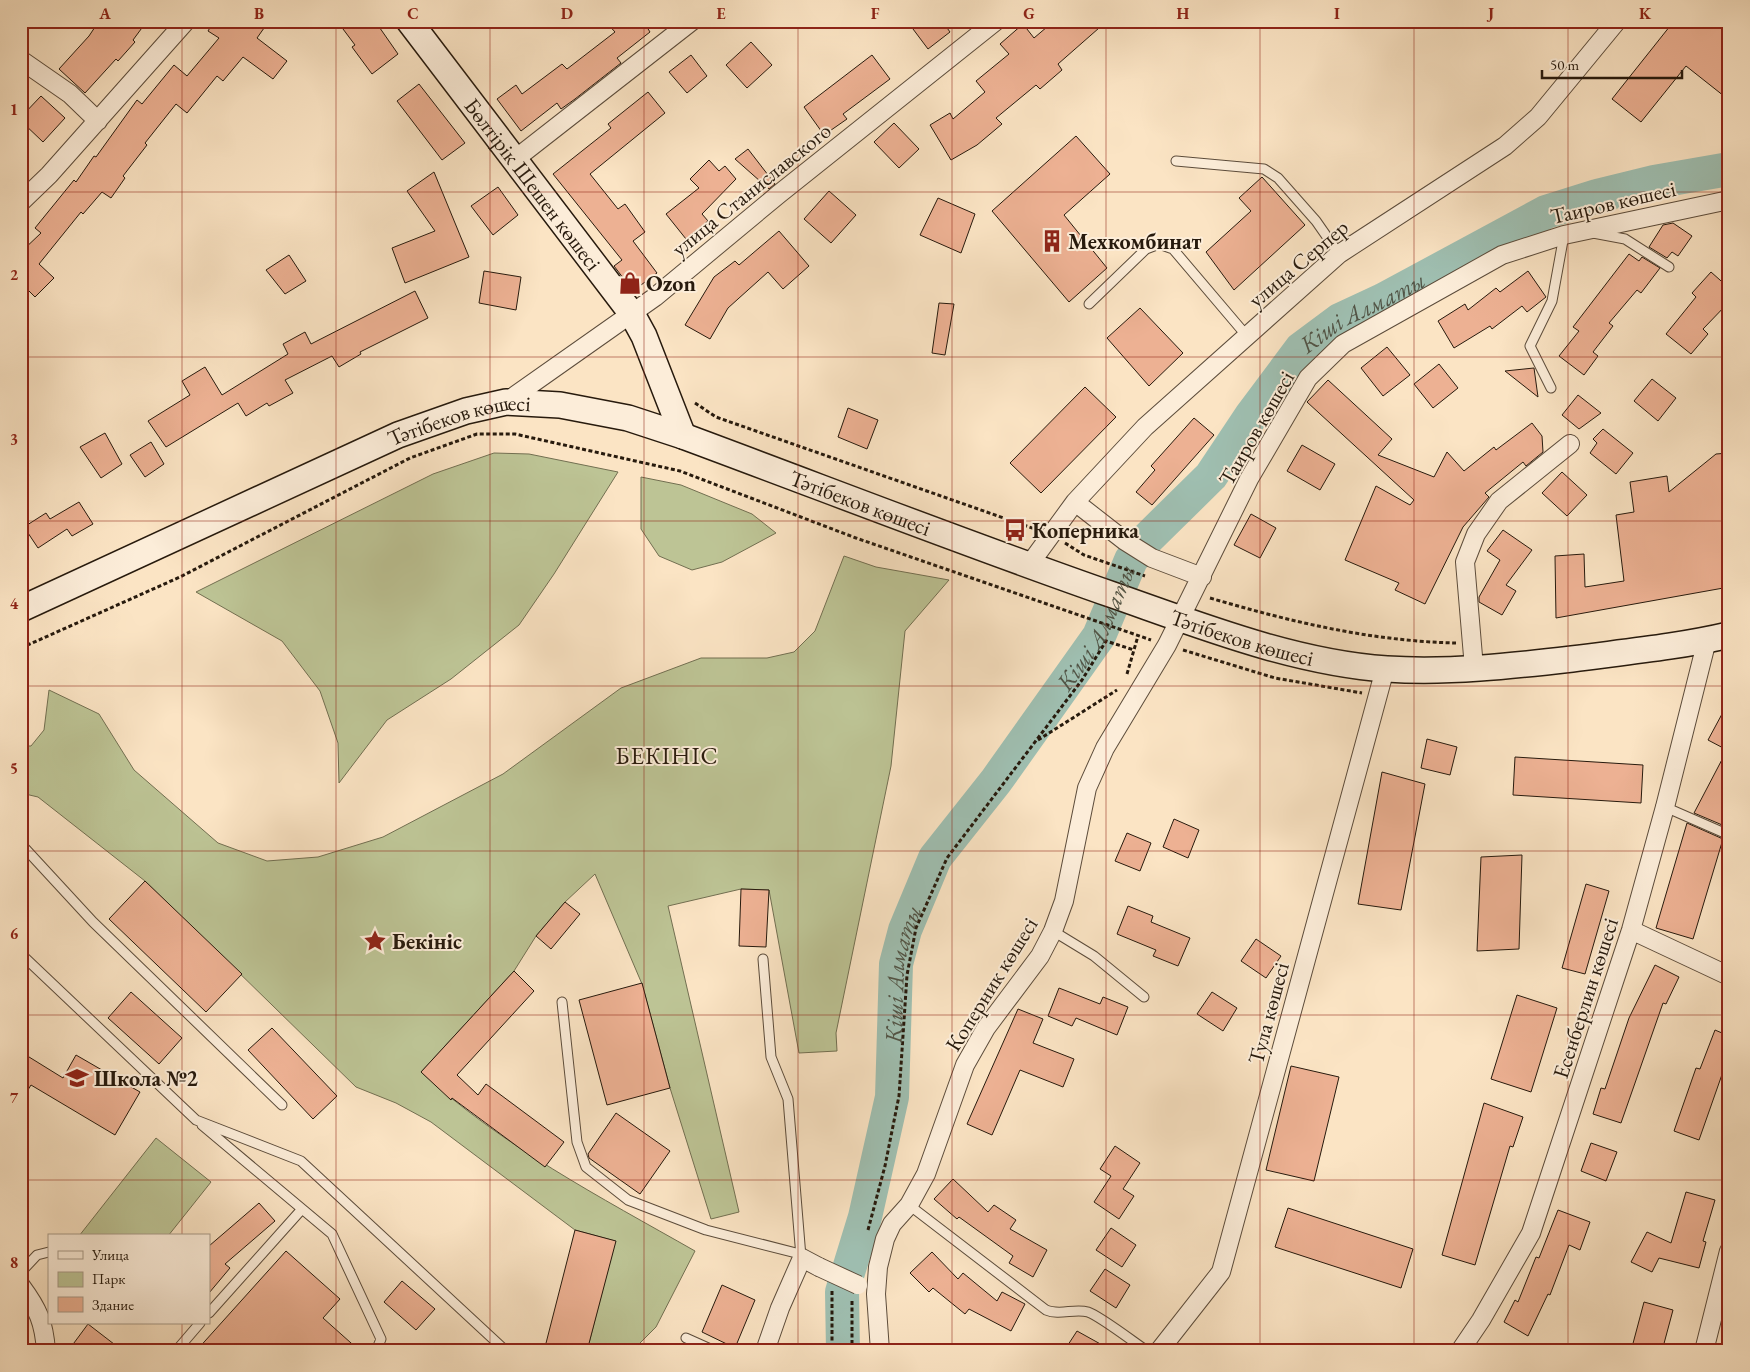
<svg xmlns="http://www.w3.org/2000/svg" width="1750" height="1372" font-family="'EB Garamond',serif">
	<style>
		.green { fill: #bdc495; stroke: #726f51 }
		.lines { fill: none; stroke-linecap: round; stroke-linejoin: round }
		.river { stroke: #9fbfb1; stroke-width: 34 }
		.building { fill: #edb193; stroke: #271a0d }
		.lane-casing { stroke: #5c4c3b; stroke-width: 11 }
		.street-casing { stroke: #5c4c3b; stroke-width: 20 }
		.secondary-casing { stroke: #271a0d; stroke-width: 28 }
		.path { stroke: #271a0d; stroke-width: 3; stroke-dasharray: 4 2.5; stroke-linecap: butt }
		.lane { stroke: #fcedd9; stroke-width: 9 }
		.street { stroke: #fcedd9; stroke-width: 18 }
		.secondary { stroke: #fcedd9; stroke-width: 25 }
		.street-bridge-casing { stroke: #5c4c3b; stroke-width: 20; stroke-linecap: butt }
		.street-bridge { stroke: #fcedd9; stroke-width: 18 }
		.grid { fill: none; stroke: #8f2418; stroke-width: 1; stroke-opacity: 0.55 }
		.labels { text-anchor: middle; stroke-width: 4; stroke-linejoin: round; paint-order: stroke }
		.street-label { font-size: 22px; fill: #271a0d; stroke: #fcedd9 }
		.poi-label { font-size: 22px; font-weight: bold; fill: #271a0d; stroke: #fcedd9; text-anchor: start }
		.water-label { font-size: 24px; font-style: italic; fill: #515446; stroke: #fcedd9 }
		.neighbourhood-label { font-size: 24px; letter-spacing: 1px; fill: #271a0d; stroke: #fcedd9 }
		.neatline { fill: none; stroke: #8f2418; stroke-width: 2 }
		.grid-label { font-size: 16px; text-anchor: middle; font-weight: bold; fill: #8f2418 }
	</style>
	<rect width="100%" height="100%" fill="#fbe4c4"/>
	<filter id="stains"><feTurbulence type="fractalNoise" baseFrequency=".004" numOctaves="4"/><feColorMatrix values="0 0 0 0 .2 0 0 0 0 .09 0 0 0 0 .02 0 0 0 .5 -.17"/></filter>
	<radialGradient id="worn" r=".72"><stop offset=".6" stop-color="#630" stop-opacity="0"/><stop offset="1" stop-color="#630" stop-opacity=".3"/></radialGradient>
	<path class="green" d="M494,453l35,1 89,18 -64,102 -35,51 -68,54 -64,41 -48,63 -1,-40 -18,-52 -38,-50 -86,-49 237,-118z
		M641,477l40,8 71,29 24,19 -54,29 -30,8 -33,-14 -18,-27z
		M844,556l32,11 73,13 -44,51 -14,135 -55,267 1,18 -38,2 -30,-163 -28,-1 -73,17 71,306 -28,7 -41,-131 -28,-104 -47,-110 -30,28 -29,34 -22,35 -93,101c81,74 179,125 274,179l-39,76 -24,24h-45l28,-110 -40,-11 -144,-108 -35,-19 -40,-16 -211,-206 -107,-84 -17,-4v-47h10l13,-16 5,-40 50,24 35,56 84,73 49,18 51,-4 65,-20 120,-63 118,-86 80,-30h66l27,-6 21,-21z
		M156,1138l55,44 -43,54h-89z"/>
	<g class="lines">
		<path class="river" id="s1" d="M843,1351l-1,-59 23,-75 27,-120 4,-133 9,-34 30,-72 61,-77 103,-145 32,-76 16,-21 64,-63 40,-60 50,-67 39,-29 43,-20 163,-88 51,-16 57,-14 75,-13"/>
	</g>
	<path class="building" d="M99,21h48l-14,19 2,2 -17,19 -2,-2 -31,34 -26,-24 30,-33z
		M214,21h55l-12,17 30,23 -14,18 -30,-22 -20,24 -6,-5 -30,37 -11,-9 -31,39 2,2 -24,31 2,2 -14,20 -9,-6 -19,22 -2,-2 -42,52 15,14 -19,19 -14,-14v-31l20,-19 -6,-5 39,-48 2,2 18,-26 2,1 41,-57 5,4 32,-39 13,11 32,-38 -11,-7z
		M337,21h38l23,33 -26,20 -20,-27 3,-2z
		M605,21h38l7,11 -33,26 4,5 -46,36 -14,10 -4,-6 -36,28 -24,-32 19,-14 6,9 40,-30 5,5 48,-37z
		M907,21h35l8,11 -22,17z
		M1054,21h53l-49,43 4,6 -22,19 -4,-4 -40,33 6,6 -25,21 -26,15 -21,-35 20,-12 3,6 32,-27 -9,-11 33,-27 -9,-10 23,-20 11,14z
		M1674,21h55v79l-43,-34 -45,56 -29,-23z
		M751,42l21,23 -25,23 -21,-23z
		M691,55l16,21 -20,17 -18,-21z
		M872,55l18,24 -47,35 4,5 -23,16 -20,-28z
		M419,84l46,59 -23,17 -45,-59z
		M648,92l17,21 -75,61 28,35 7,-5 20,28 -12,9 24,32 -24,18 -19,-25 8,-6 -69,-86 58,-46 -3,-4z
		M41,96l24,22 -22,24 -22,-21v-4z
		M894,123l25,26 -20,19 -25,-26z
		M1076,136l34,38 -46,41 43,53 -38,34 -77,-91z
		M748,149l27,35 -6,5 -34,-30z
		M709,160l10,11 6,-5 11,13 -34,35 6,7 -22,18 -20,-25 33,-26 -9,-9z
		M434,172l35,85 -64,26 -13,-35 43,-17 -28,-40z
		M1262,177l43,48 -71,65 -28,-38 45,-41 -12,-13z
		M498,187l20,28 -25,20 -22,-29z
		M829,191l27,24 -25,28 -27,-24z
		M938,198l37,16 -14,39 -41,-18z
		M1673,223l19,13 -14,20 -6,-4 -5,6 -18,-11 14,-22z
		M779,231l30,35 -26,23 -15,-17 -40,36 -18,31 -25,-14 29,-48 21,-16 4,4z
		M1629,254l10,7 3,-4 18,11 -19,25 -4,-3 -28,33 4,3 -20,26 5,4 -14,19 -25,-19 20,-25 -6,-4z
		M289,255l17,26 -21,13 -19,-24z
		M484,271l37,6 -5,33 -37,-7z
		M1528,271l18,26 -19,15 -5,-6 -30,23 -2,-3 -36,22 -16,-27 27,-17 3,6 28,-22 4,4z
		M1711,272l18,16v14l-26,27 5,5 -17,20 -25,-20 30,-37 -4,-4z
		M415,291l13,27 -68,34 1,2 -22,13 -7,-11 -47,24 8,13 -24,13 -2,-3 -21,13 -8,-13 -72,44 -18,-26 42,-26 -8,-14 23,-14 17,28 66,-41 -5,-10 22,-12 6,12z
		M939,303l15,1 -9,51 -13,-2z
		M1140,308l43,45 -34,33 -42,-48z
		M1387,347l23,28 -27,21 -22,-28z
		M1439,364l19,24 -25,20 -19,-24z
		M1534,368l4,29 -33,-26z
		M1652,379l24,19 -18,23 -24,-20z
		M1328,380l64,59 -14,16 56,22 13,-25 17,19 30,-24 2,3 36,-27 10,13 1,16 -17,14 -3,-4 -38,31 4,4 -26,30 -38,77 -30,-14 4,-7 -54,-23 31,-74 34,19 4,-5 -107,-98z
		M1085,387l31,30 -75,76 -31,-30z
		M1578,395l23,18 -22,16 -17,-14z
		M848,408l30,12 -11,29 -29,-12z
		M1194,418l20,17 -62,70 -16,-13 19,-22 -4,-4z
		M1603,429l30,24 -17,21 -26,-21 7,-10 -4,-4z
		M105,433l17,31 -21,14 -21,-31z
		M151,442l13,22 -19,13 -15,-22z
		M1302,445l33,19 -15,26 -33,-19z
		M1729,453v134l-173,31 -1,-62 29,-2 1,33 39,-6 -8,-66 18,-3 -4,-30 37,-6 2,16 47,-38z
		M1562,472l25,23 -20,21 -25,-23z
		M79,502l14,22 -21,12 -5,-7 -29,19 -14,-21 22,-14 4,6z
		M1251,514l25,14 -16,30 -26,-13z
		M1503,530l29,20 -26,35 10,6 -14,24 -23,-13v-5l21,-37 -13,-9z
		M1729,701v120l-2,6 -33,-14 33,-63 -19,-10z
		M1427,739l30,8 -7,28 -29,-7z
		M1515,757l128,8 -2,38 -128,-8z
		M1382,772l43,12 -24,126 -43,-6z
		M1174,819l25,11 -11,28 -25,-11z
		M1687,823l36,16 -30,100 -37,-11z
		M1127,833l24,10 -11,28 -25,-10z
		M1522,855l-3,94 -42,2 4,-94z
		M145,881l97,93 -36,38 -97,-93z
		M1586,884l23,7 -24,83 -23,-6z
		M741,889l28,1 -3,57 -27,-1z
		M565,902l15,12 -29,35 -15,-13z
		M1128,906l25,10 -2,6 39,16 -12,28 -25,-10 3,-6 -39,-16z
		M1256,939l25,17 -15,22 -25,-17z
		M1655,965l24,12 -13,27 -3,-1 -42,120 -28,-9 8,-26 4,1 24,-71z
		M514,971l20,20 -77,84 21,20 8,-11 78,58 -19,25 -93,-69 -1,2 -30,-28z
		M642,983l28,105 -63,17 -28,-105z
		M1059,988l41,16 3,-7 25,10 -11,28 -41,-17 -4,8 -24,-10z
		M131,992l51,46 -23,26 -51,-46z
		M1212,992l25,16 -14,23 -26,-17z
		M1517,995l40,13 -26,84 -40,-13z
		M1018,1009l25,10 -10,24 41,16 -11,28 -43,-17 -28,65 -25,-11z
		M272,1028l65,68 -24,23 -65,-69z
		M1715,1030l14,6v32l-4,-2 -26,74 -25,-9 22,-63 4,1z
		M21,1052l42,26 13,-23 64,37 -25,43 -84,-50 -10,16z
		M1291,1066l48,11 -25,104 -48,-11z
		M1484,1103l39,14 -10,30 -3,-1 -35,119 -33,-10z
		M616,1113l54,38 -30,43 -51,-36 -1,-4z
		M1591,1143l26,9 -11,29 -25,-10z
		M1115,1146l25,17 -17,26 11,7 -15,23 -25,-17 17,-26 -11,-7z
		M953,1179l35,33 6,-7 22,15 -6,9 37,21 -14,27 -24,-14 4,-7 -54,-39 -2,2 -23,-20z
		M1686,1192l29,8 -12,41 3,1 -7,26 -40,-10 -7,14 -21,-10 16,-30 24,11z
		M259,1203l16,18 -50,43 5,4 -21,25v-47z
		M1288,1208l125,41 -12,39 -126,-41z
		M1558,1210l32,12 -10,28 -11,-5 -19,50 -2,-1 -20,42 -24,-14 11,-22 3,2 18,-45 3,1z
		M1111,1228l25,17 -14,22 -26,-17z
		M575,1230l41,11 -29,110h-43z
		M286,1251l54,48 -17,19 37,33h-164z
		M932,1252l26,27 5,-6 34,28 5,-9 23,12 -14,27 -42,-22 -4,5 -32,-26 -4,4 -19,-19z
		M1105,1269l25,16 -14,23 -26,-17z
		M402,1281l33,28 -19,21 -32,-28z
		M722,1285l33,15 -20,48 -33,-16z
		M1644,1302l29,8 -11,41h-31z
		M88,1324l35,27h-55z
		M1077,1331l36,20h-49z"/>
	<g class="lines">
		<defs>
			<path id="lane" d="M1176,161l88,8 14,9 38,43 23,33
				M1593,233l32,6 44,28
				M1089,304l57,-55 13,-5 14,5 73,86
				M1551,388l-21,-42 22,-45 12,-66
				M1665,807l64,28
				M21,844l72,78 189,183
				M1053,931l41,25 50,41
				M21,954l175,166 105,41 205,190
				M763,959l8,98 17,42 13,158
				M562,1002l15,140 9,25 42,33 78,30 94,24
				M202,1125l130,109 49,105 -5,12
				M909,1205l137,105c14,6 28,-2 42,2 12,4 47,31 59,39
				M21,1272l16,-17 12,-3
				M209,1313l93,-104
				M686,1338l29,13
				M176,1351l24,-28"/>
			<path id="street" d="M21,60l49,34 28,27
				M514,160l178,-139
				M21,202l28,-27 137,-154
				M506,402l149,-105 124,-103 217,-173
				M1075,502l50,39 27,17 50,19
				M1029,565l46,-63 70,-75 194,-173 166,-108 33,-29 79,-96
				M1474,668l-9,-106 11,-28 23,-33 71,-57
				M1631,930l98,46
				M21,1286c17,23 23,36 25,65
				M765,1351l15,-43 22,-50 17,9
				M880,1351l-4,-57 2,-27 7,-28 7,-15 17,-19 17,-31 39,-109 21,-37 54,-72 13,-25 11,-30 23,-113 18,-40 62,-103 82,-166 59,-101 35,-34 159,-89 62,-20 165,-35
				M1159,1351l62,-79 164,-603
				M1460,1351l21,-31 50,-87 100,-303 34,-123 42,-167
				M1704,1351l25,-100"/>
			<g id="secondary">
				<path id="s2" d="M409,21l223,293 12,22 39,100"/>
				<path id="s3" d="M21,609l377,-174 68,-24 40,-9 54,3 68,13 55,18c143,53 286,109 430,159 86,30 182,68 274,74 61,4 124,-3 185,-10 52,-7 106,-12 157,-24"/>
			</g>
		</defs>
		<use href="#lane" class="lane-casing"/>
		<use href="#street" class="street-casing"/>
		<use href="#secondary" class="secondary-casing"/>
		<path class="path" d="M695,403l21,14 319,112
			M1065,543l19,12 61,21
			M1210,598c82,24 160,43 246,45
			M21,648l159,-71 230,-119 67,-24h38l165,37 176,67 295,102
			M1183,650l92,28 87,15
			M1127,674l11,-38
			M1038,740l79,-50
			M868,1230l17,-64 14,-70 8,-121 9,-47 31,-70 135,-178 24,-39 28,9
			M832,1291v60
			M852,1301v50"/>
		<use href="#lane" class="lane"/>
		<use href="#street" class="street"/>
		<use href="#secondary" class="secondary"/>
		<defs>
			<path id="street-bridge" d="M819,1267l39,18"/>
		</defs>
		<use href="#street-bridge" class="street-bridge-casing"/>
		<use href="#street-bridge" class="street-bridge"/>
	</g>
	<path class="grid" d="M182,21v1215M336,21v1330M490,21v1330M644,21v1330M798,21v1330M952,21v1330M1106,21v1330M1260,21v1330M1414,21v1330M1568,21v1330M21,192h1708M21,357h1708M21,521h1708M21,686h1708M21,851h1708M21,1015h1708M21,1180h1708M182,1323v28"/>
	<defs>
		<symbol id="building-bare" viewBox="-9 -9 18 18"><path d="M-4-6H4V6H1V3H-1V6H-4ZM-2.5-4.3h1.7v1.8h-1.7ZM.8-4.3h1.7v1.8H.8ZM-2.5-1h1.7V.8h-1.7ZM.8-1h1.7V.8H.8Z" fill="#8f2418" stroke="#fcedd9" stroke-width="2.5" paint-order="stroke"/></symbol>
		<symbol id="shop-bare" viewBox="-9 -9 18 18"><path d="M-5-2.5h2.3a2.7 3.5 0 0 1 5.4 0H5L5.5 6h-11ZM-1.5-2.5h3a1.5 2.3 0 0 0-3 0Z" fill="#8f2418" stroke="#fcedd9" stroke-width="2.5" paint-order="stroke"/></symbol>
		<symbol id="bus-bare" viewBox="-9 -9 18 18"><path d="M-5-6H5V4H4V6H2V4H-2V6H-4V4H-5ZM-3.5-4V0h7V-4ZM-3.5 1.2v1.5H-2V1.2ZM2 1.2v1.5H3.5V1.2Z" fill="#8f2418" stroke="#fcedd9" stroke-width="2.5" paint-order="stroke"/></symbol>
		<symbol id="sight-bare" viewBox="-9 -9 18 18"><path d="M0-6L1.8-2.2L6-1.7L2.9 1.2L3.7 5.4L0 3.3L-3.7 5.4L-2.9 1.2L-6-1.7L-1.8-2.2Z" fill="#8f2418" stroke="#fcedd9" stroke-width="2.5" paint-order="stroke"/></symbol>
		<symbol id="school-bare" viewBox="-9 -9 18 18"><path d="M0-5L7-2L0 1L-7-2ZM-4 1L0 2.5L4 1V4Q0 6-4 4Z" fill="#8f2418" stroke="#fcedd9" stroke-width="2.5" paint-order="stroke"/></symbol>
	</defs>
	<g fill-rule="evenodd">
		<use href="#building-bare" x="1036" y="225" width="32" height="32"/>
		<use href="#shop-bare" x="614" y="267" width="32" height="32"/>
		<use href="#bus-bare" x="999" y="514" width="32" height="32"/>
		<use href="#sight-bare" x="359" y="925" width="32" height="32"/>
		<use href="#school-bare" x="61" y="1062" width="32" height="32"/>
	</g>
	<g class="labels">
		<g class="street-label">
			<text dy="8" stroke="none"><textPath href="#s2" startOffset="205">Бөлтірік Шешен көшесі</textPath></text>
			<text transform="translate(751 189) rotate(-39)" y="8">улица Станиславского</text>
			<text transform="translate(1613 202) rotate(-13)" y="8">Таиров көшесі</text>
			<text transform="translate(1298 263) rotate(-40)" y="8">улица Серпер</text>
			<text dy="8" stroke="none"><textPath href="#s3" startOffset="479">Тәтібеков көшесі</textPath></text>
			<text transform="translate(1256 428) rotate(-60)" y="8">Таиров көшесі</text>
			<text dy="8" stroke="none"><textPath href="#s3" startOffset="899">Тәтібеков көшесі</textPath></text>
			<text dy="8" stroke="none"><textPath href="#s3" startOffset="1304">Тәтібеков көшесі</textPath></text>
			<text transform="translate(991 984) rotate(-58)" y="8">Коперник көшесі</text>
			<text transform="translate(1585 998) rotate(-72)" y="8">Есенберлин көшесі</text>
			<text transform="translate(1268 1013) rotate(-75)" y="8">Тула көшесі</text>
		</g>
		<g class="poi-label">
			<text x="1068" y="249">Мехкомбинат</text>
			<text x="646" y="291">Ozon</text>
			<text x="1032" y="538">Коперника</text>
			<text x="392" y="949">Бекініс</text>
			<text x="94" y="1086">Школа №2</text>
		</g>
		<g class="water-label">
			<text dy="8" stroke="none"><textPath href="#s1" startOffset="1209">Кіші Алматы</textPath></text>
			<text dy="8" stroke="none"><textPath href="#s1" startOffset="789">Кіші Алматы</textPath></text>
			<text dy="8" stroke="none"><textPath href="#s1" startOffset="384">Кіші Алматы</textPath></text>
		</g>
		<g class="neighbourhood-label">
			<text x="667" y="764">БЕКІНІС</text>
		</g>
	</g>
	<rect width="1750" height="1372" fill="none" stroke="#fbe4c4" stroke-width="55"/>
	<rect x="48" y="1234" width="162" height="90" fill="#fcedd9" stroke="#a79987"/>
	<rect x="58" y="1251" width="25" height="8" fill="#fcedd9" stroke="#a79987"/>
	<text x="92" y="1260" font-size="15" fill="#271a0d">Улица</text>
	<rect x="58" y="1272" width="25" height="15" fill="#bdc495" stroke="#a79987"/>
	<text x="92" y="1284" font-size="15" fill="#271a0d">Парк</text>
	<rect x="58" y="1297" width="25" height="15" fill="#edb193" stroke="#a79987"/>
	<text x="92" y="1310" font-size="15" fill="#271a0d">Здание</text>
	<path d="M1542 70v8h140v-8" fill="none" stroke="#271a0d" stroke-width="2.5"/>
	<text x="1550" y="70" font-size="15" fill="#271a0d" stroke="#fcedd9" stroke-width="4" paint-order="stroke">50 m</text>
	<rect x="28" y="28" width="1694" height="1316" class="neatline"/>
	<g class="grid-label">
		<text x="105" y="19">A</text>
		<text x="259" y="19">B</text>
		<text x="413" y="19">C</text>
		<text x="567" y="19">D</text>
		<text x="721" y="19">E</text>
		<text x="875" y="19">F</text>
		<text x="1029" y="19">G</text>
		<text x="1183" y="19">H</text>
		<text x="1337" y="19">I</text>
		<text x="1491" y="19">J</text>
		<text x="1645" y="19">K</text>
		<text x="14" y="115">1</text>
		<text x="14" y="280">2</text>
		<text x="14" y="445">3</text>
		<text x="14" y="609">4</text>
		<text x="14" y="774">5</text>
		<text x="14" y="939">6</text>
		<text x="14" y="1103">7</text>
		<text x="14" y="1268">8</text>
	</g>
	<rect width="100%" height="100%" filter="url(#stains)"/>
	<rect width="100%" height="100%" fill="url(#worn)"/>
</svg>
